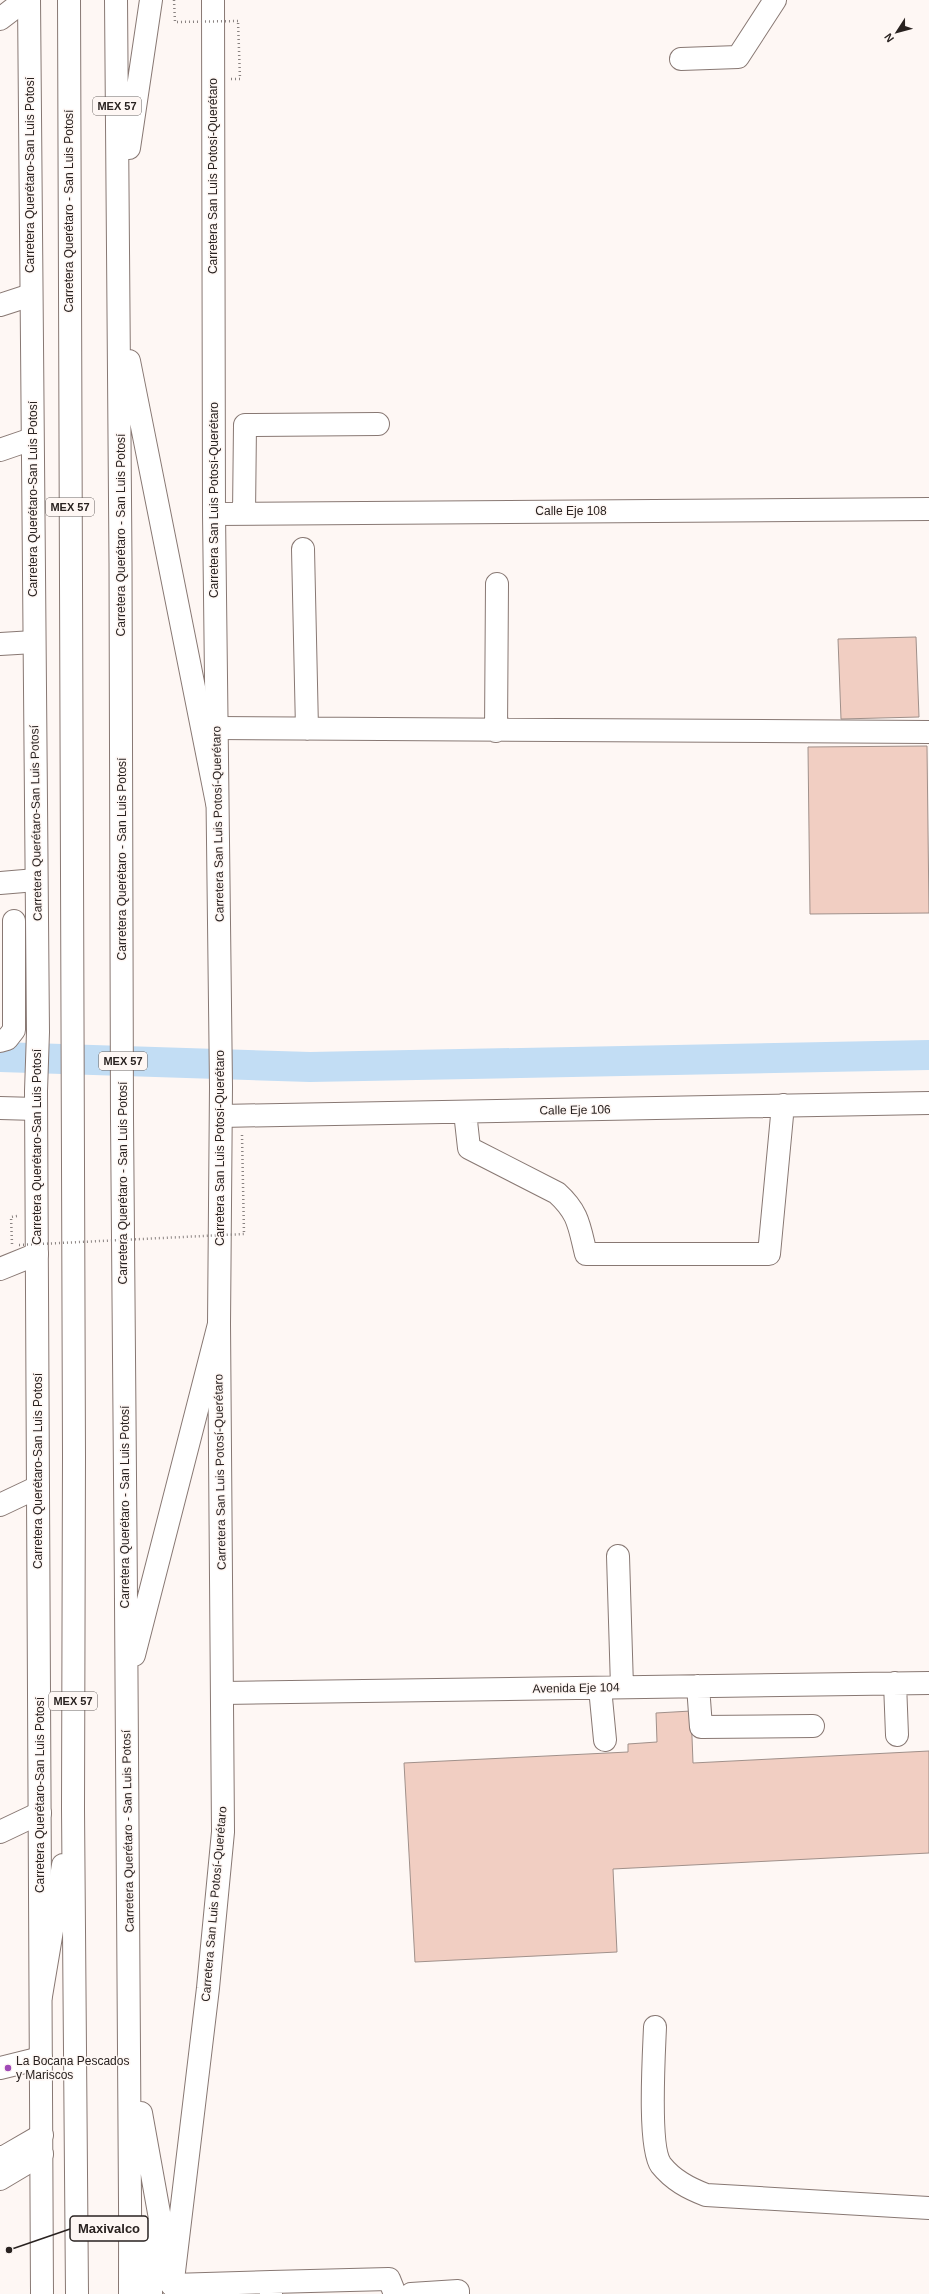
<svg xmlns="http://www.w3.org/2000/svg" width="929" height="2294" font-family="Arial,sans-serif">
	<style>
		.lines { fill: none; stroke-linecap: round; stroke-linejoin: round }
		.river { stroke: #c2ddf4; stroke-width: 30 }
		.building { fill: #f1cec2; stroke: #a0908a }
		.minor-casing { stroke: #887873; stroke-width: 24 }
		.major-casing { stroke: #887873; stroke-width: 24 }
		.highway-casing { stroke: #887873; stroke-width: 24 }
		.path { stroke: #898280; stroke-width: 2.5; stroke-dasharray: 1 3; stroke-linecap: butt }
		.minor { stroke: #fff; stroke-width: 22 }
		.major { stroke: #fff; stroke-width: 22 }
		.highway { stroke: #fff; stroke-width: 22 }
		.path-bridge { stroke: #898280; stroke-width: 2.5; stroke-dasharray: 1 3; stroke-linecap: butt }
		.poi-dot { fill: #a04ab7; stroke: #fef7f4; stroke-width: 1.5 }
		.labels { text-anchor: middle; stroke-width: 3; stroke-linejoin: round; paint-order: stroke }
		.shield { fill: #fef7f4; stroke: #696260; stroke-width: 1 }
		.shield-label { font-size: 11px; font-weight: bold; fill: #292220 }
		.street-label { font-size: 12px; fill: #292220; stroke: #fef7f4 }
		.poi-label { font-size: 12px; fill: #292220; stroke: #fef7f4; text-anchor: start }
		.leader { fill: none; stroke: #292220; stroke-width: 1.5 }
		.callout-dot { fill: #292220; stroke: #fef7f4; stroke-width: 1.5 }
		.callout { fill: #fef7f4; stroke: #292220; stroke-width: 1.5 }
		.callout-label { font-size: 13px; text-anchor: middle; font-weight: bold; fill: #292220 }
	</style>
	<rect width="100%" height="100%" fill="#fef7f4"/>
	<g class="lines">
		<path class="river" d="M0,1057l310,10 619,-12"/>
	</g>
	<path class="building" d="M916,637l3,80 -78,2 -3,-80z
		M927,746l2,167 -119,1 -2,-167z
		M691,1711l2,52 236,-12v102l-316,16 4,83 -202,10 -11,-199 224,-11v-8l29,-2 -1,-29z"/>
	<g class="lines">
		<defs>
			<path id="minor" d="M0,19l25,-19
				M681,59l57,-2 37,-57
				M0,305l31,-10
				M0,450l32,-11
				M214,514l715,-5
				M244,514l1,-89 133,-1
				M303,549l4,180
				M0,644l34,-2
				M217,728l712,4
				M496,731l1,-147
				M0,883l36,-3
				M0,1041l7,-2 7,-9v-109
				M0,1108l36,1
				M465,1112l4,36 88,45c22,20 22,33 29,61h183l14,-149
				M221,1116l708,-13
				M0,1269l37,-15
				M0,1505l38,-18
				M618,1556l4,131
				M895,1683l2,52
				M698,1686l3,41 112,-1
				M600,1688l5,52
				M223,1693l706,-10
				M0,1832l40,-19
				M655,2027c-1,26 -7,120 6,138 12,15 27,23 45,30l223,13
				M0,2068l41,-10
				M0,2157h4l38,-22
				M0,2179l42,-25
				M271,2282l118,-3 6,15
				M172,2285l99,-3v12
				M411,2294l47,-3v3"/>
			<path id="major" d="M29,0l9,1032 -2,59 6,1203
				M173,2280l35,-292 15,-156 -4,-508 2,-238 -7,-572 -1,-514"/>
			<path id="highway" d="M69,0l5,1456 -1,353 4,485
				M116,0c5,373 5,745 6,1118 2,392 9,784 8,1176
				M129,148l22,-148
				M129,361l88,442
				M134,1655l85,-331
				M41,1996l22,-131
				M141,2113l31,172
				M151,2294l1,-65"/>
		</defs>
		<use href="#minor" class="minor-casing"/>
		<use href="#major" class="major-casing"/>
		<use href="#highway" class="highway-casing"/>
		<path class="path" d="M231,79h9l-2,-58
			M242,1135l2,99
			M12,1244l-1,-27 6,-1"/>
		<use href="#minor" class="minor"/>
		<use href="#major" class="major"/>
		<use href="#highway" class="highway"/>
		<path class="path-bridge" d="M174,0l1,22 63,-1
			M19,1245l225,-11"/>
	</g>
	<circle class="poi-dot" cx="8" cy="2068" r="4"/>
	<g class="labels">
		<g class="shield">
			<rect x="93" y="97" width="48" height="18" rx="3"/>
			<rect x="46" y="498" width="48" height="18" rx="3"/>
			<rect x="99" y="1052" width="48" height="18" rx="3"/>
			<rect x="49" y="1692" width="48" height="18" rx="3"/>
		</g>
		<g class="shield-label">
			<text x="117" y="110">MEX 57</text>
			<text x="70" y="511">MEX 57</text>
			<text x="123" y="1065">MEX 57</text>
			<text x="73" y="1705">MEX 57</text>
		</g>
		<g class="street-label">
			<text transform="translate(30 175) rotate(-90)" y="4">Carretera Querétaro-San Luis Potosí</text>
			<text transform="translate(213 176) rotate(-90)" y="4">Carretera San Luis Potosí-Querétaro</text>
			<text transform="translate(69 211) rotate(-90)" y="4">Carretera Querétaro - San Luis Potosí</text>
			<text transform="translate(33 499) rotate(-90)" y="4">Carretera Querétaro-San Luis Potosí</text>
			<text transform="translate(214 500) rotate(-90)" y="4">Carretera San Luis Potosí-Querétaro</text>
			<text x="571" y="515">Calle Eje 108</text>
			<text transform="translate(121 535) rotate(-90)" y="4">Carretera Querétaro - San Luis Potosí</text>
			<text transform="translate(36 823) rotate(-91)" y="4">Carretera Querétaro-San Luis Potosí</text>
			<text transform="translate(218 824) rotate(-91)" y="4">Carretera San Luis Potosí-Querétaro</text>
			<text transform="translate(122 859) rotate(-90)" y="4">Carretera Querétaro - San Luis Potosí</text>
			<text transform="translate(575 1110) rotate(-1)" y="4">Calle Eje 106</text>
			<text transform="translate(37 1147) rotate(-90)" y="4">Carretera Querétaro-San Luis Potosí</text>
			<text transform="translate(220 1148) rotate(-90)" y="4">Carretera San Luis Potosí-Querétaro</text>
			<text transform="translate(123 1183) rotate(-90)" y="4">Carretera Querétaro - San Luis Potosí</text>
			<text transform="translate(38 1471) rotate(-90)" y="4">Carretera Querétaro-San Luis Potosí</text>
			<text transform="translate(220 1472) rotate(-91)" y="4">Carretera San Luis Potosí-Querétaro</text>
			<text transform="translate(125 1507) rotate(-90)" y="4">Carretera Querétaro - San Luis Potosí</text>
			<text transform="translate(576 1688) rotate(-1)" y="4">Avenida Eje 104</text>
			<text transform="translate(40 1795) rotate(-90)" y="4">Carretera Querétaro-San Luis Potosí</text>
			<text transform="translate(128 1831) rotate(-91)" y="4">Carretera Querétaro - San Luis Potosí</text>
			<text transform="translate(214 1904) rotate(-85)" y="4">Carretera San Luis Potosí-Querétaro</text>
		</g>
		<g class="poi-label">
			<text x="16" y="2065">La Bocana Pescados<tspan x="16" dy="14">y Mariscos</tspan></text>
		</g>
	</g>
	<path class="leader" d="M9 2250L70 2229"/>
	<circle class="callout-dot" cx="9" cy="2250" r="4"/>
	<rect class="callout" x="70" y="2216" width="78" height="25" rx="4"/>
	<g class="callout-label">
		<text x="109" y="2233">Maxivalco</text>
	</g>
	<g transform="translate(897 32) rotate(234)" stroke="#fef7f4" stroke-width="3" paint-order="stroke">
	<path d="M0-3L7 15L0 10L-7 15Z" fill="#292220"/>
	<text y="-6" font-size="11" font-weight="bold" text-anchor="middle" fill="#292220">N</text>
	</g>
</svg>
